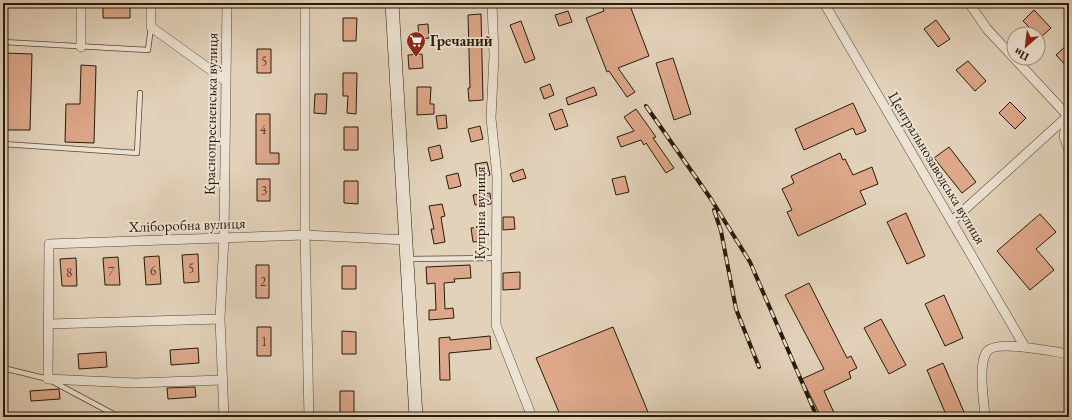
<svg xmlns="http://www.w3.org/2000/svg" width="1072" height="420" font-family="'EB Garamond',serif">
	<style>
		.building { fill: #dda789; stroke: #281a0b }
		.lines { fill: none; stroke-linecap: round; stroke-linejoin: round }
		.service-casing { stroke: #564837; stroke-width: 6 }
		.minor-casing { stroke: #564837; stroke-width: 10 }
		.secondary-casing { stroke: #281a0b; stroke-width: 14 }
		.service { stroke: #ece2d2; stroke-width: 4.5 }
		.minor { stroke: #ece2d2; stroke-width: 9 }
		.secondary { stroke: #ece2d2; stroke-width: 13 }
		.rail-casing { stroke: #281a0b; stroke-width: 4 }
		.rail { stroke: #ece2d2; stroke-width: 2.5; stroke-dasharray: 8; stroke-linecap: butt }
		.labels { text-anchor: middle; stroke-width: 4; stroke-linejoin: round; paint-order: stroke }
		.number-label { font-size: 13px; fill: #553d2a }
		.poi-label { font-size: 15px; font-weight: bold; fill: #281a0b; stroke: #ece2d2; text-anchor: start }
		.street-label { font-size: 15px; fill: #281a0b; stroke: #ece2d2 }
	</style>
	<rect width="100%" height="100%" fill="#e2d2ba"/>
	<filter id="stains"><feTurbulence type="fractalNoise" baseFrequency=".005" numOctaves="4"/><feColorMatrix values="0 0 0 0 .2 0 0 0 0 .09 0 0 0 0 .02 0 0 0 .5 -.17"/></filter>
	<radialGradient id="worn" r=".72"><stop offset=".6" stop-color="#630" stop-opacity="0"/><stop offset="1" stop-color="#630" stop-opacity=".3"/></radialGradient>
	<path class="building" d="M601,3h28l20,53 -31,12 17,24 -8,5 -18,-26 -2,1 -21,-54 18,-7z
		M103,6l27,1v11h-27z
		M1034,10l17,18 -11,10 -17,-17z
		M568,11l4,11 -13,4 -4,-11z
		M481,14l2,86 -14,1 -1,-13h2l-2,-73z
		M343,18h14l-1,23h-13z
		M936,20l14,19 -12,8 -14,-18z
		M521,21l14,38 -10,4 -15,-38z
		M428,24l1,14 -10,1 -1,-14z
		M1069,43v26l-13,-14z
		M257,49h14v24h-14z
		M5,53l27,1 -2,76h-27z
		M422,54l1,14 -14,1 -1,-14z
		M673,58l18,56 -17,6 -18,-57z
		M968,61l18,20 -11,10 -19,-21z
		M81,65l15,1 -2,77 -29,-1 1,-38h14z
		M343,73h14l-1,41 -9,-1 1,-17h-5z
		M550,84l4,11 -10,4 -4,-11z
		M417,87h14l-1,17h4v10l-17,1z
		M594,87l3,8 -29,10 -2,-7z
		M315,94h12l-1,20 -12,-1z
		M1010,102l16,16 -11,11 -16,-16z
		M853,103l13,28 -10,4 -3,-7 -49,22 -9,-21z
		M562,109l6,17 -13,4 -6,-16z
		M636,109l20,28 -3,1 21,30 -8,5 -20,-30 -2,2 -3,-5 -20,7 -4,-10 17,-6 -10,-14z
		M256,114h14v39h9v11h-23z
		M446,115l1,13 -9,1 -2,-13z
		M480,126l3,13 -12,3 -3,-13z
		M344,127h14v23h-14z
		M440,145l3,13 -12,3 -3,-13z
		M949,147l27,35 -14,11 -28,-35z
		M840,153l3,7 2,-1 8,16 19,-8 6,17 -18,7 6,13 -68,32 -11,-24 5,-2 -10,-21 12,-6 -3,-7z
		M487,162l3,13 -13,2 -2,-13z
		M523,169l3,9 -13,4 -3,-8z
		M458,173l3,13 -12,3 -3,-13z
		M625,176l4,16 -13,3 -4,-16z
		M257,179h13v22h-13z
		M344,181h14v23l-14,-1z
		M490,193l1,11 -16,1 -2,-10z
		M442,204l3,12 -4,1 4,25 -11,2 -3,-15h3l-5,-23z
		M906,213l19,43 -18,8 -20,-42z
		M1040,214l16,18 -20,17 18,21 -24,20 -33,-39z
		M503,217h11l1,12 -12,1z
		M482,227l2,14 -11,1 -2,-14z
		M198,254l1,28 -15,1 -2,-28z
		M159,256l2,28 -15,1 -2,-28z
		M118,257l2,28h-15l-2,-27z
		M76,258l1,28h-15l-2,-27z
		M256,265h13v33h-13z
		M470,265l1,13 -17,1 1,3 -11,1 1,26 8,-1 1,10 -25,2v-10h7l-1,-27 -8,1 -1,-17z
		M342,266h14v23h-14z
		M520,272v17l-17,1v-17z
		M809,283l38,75 4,-2 6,12 -8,4 2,6 -27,13 12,26h-15l-19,-38 22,-10 -39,-74z
		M944,295l19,43 -18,8 -20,-42z
		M881,319l25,46 -17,9 -25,-46z
		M257,327h14v29h-14z
		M613,327l37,90h-89l-25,-59z
		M342,331l14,1v22h-14z
		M490,336l1,13 -42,4 1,27h-10l-1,-42 11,-1v3z
		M198,348l1,15 -28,2 -1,-15z
		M106,352l1,15 -28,2 -1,-15z
		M943,363l21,49 -13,5h-4l-20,-47z
		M195,387l1,10 -28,2 -1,-11z
		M59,389l1,10 -29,2 -1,-10z
		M340,391h14v23h-14z"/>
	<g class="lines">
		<defs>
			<path id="service" d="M492,5l42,-2
				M3,42l145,8 3,-23
				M3,144l134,9 3,-60
				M408,259l88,-1
				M3,373l4,-4 41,10 71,38"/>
			<path id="minor" d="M81,3v44
				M151,3v24l75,54
				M305,3v232l4,182
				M492,3l2,53 -3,62 6,58 -1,149 36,92
				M824,3l201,344
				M969,3l18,26 81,87 -4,20 5,15
				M1065,3l4,4
				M952,221l117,-106
				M49,324l171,-5
				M222,380l-87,3 -87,-4 1,-135 256,-9 102,5
				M224,417l-4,-98 4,-82 3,-234
				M985,417c-1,-17 -7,-50 1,-64 7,-15 68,-1 83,1"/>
			<path id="secondary" d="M392,3l24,414"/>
		</defs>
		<use href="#service" class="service-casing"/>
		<use href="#minor" class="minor-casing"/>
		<use href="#secondary" class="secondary-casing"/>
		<use href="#service" class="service"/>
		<use href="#minor" class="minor"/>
		<use href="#secondary" class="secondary"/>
		<defs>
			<path id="rail" d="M646,106l65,93 39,63 67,155
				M714,210l7,21 15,78 23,58"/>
		</defs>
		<use href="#rail" class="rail-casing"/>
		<use href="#rail" class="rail"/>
	</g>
	<defs>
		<symbol id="supermarket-pin" viewBox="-11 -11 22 30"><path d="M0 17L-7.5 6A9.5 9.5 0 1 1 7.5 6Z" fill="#8f2418" stroke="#ece2d2"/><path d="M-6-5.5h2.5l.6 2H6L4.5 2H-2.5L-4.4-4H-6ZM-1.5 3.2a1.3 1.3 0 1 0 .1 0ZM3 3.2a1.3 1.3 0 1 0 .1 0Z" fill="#fff"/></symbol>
	</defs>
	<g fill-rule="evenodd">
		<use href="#supermarket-pin" x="405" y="30" width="22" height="30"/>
	</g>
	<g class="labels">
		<g class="number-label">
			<text x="264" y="66">5</text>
			<text x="263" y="134">4</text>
			<text x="264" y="195">3</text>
			<text x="191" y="273">5</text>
			<text x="153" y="275">6</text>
			<text x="111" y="276">7</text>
			<text x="69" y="277">8</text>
			<text x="263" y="286">2</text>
			<text x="264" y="346">1</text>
		</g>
		<g class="poi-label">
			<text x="430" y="46">Гречаний</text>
		</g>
		<g class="street-label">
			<text transform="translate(211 114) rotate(-89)" y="5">Краснопресненська вулиця</text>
			<text transform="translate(937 168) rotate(59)" y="5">Центральнозаводська вулиця</text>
			<text transform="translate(480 213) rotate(-90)" y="5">Купріна вулиця</text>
			<text transform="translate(187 225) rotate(-2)" y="5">Хліборобна вулиця</text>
		</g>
	</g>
	<rect width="1072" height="420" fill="none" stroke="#e2d2ba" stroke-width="16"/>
	<rect x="4" y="4" width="1064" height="412" fill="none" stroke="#281a0b" stroke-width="2"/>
	<rect x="8" y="8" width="1056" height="404" fill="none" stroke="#281a0b"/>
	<g transform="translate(1026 46) rotate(208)"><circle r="19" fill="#ece2d2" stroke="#9e9282"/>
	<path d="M0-3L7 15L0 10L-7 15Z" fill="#8f2418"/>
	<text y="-6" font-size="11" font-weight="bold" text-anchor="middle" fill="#281a0b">Пн</text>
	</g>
	<rect width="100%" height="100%" filter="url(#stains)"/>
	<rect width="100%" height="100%" fill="url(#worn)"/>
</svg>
